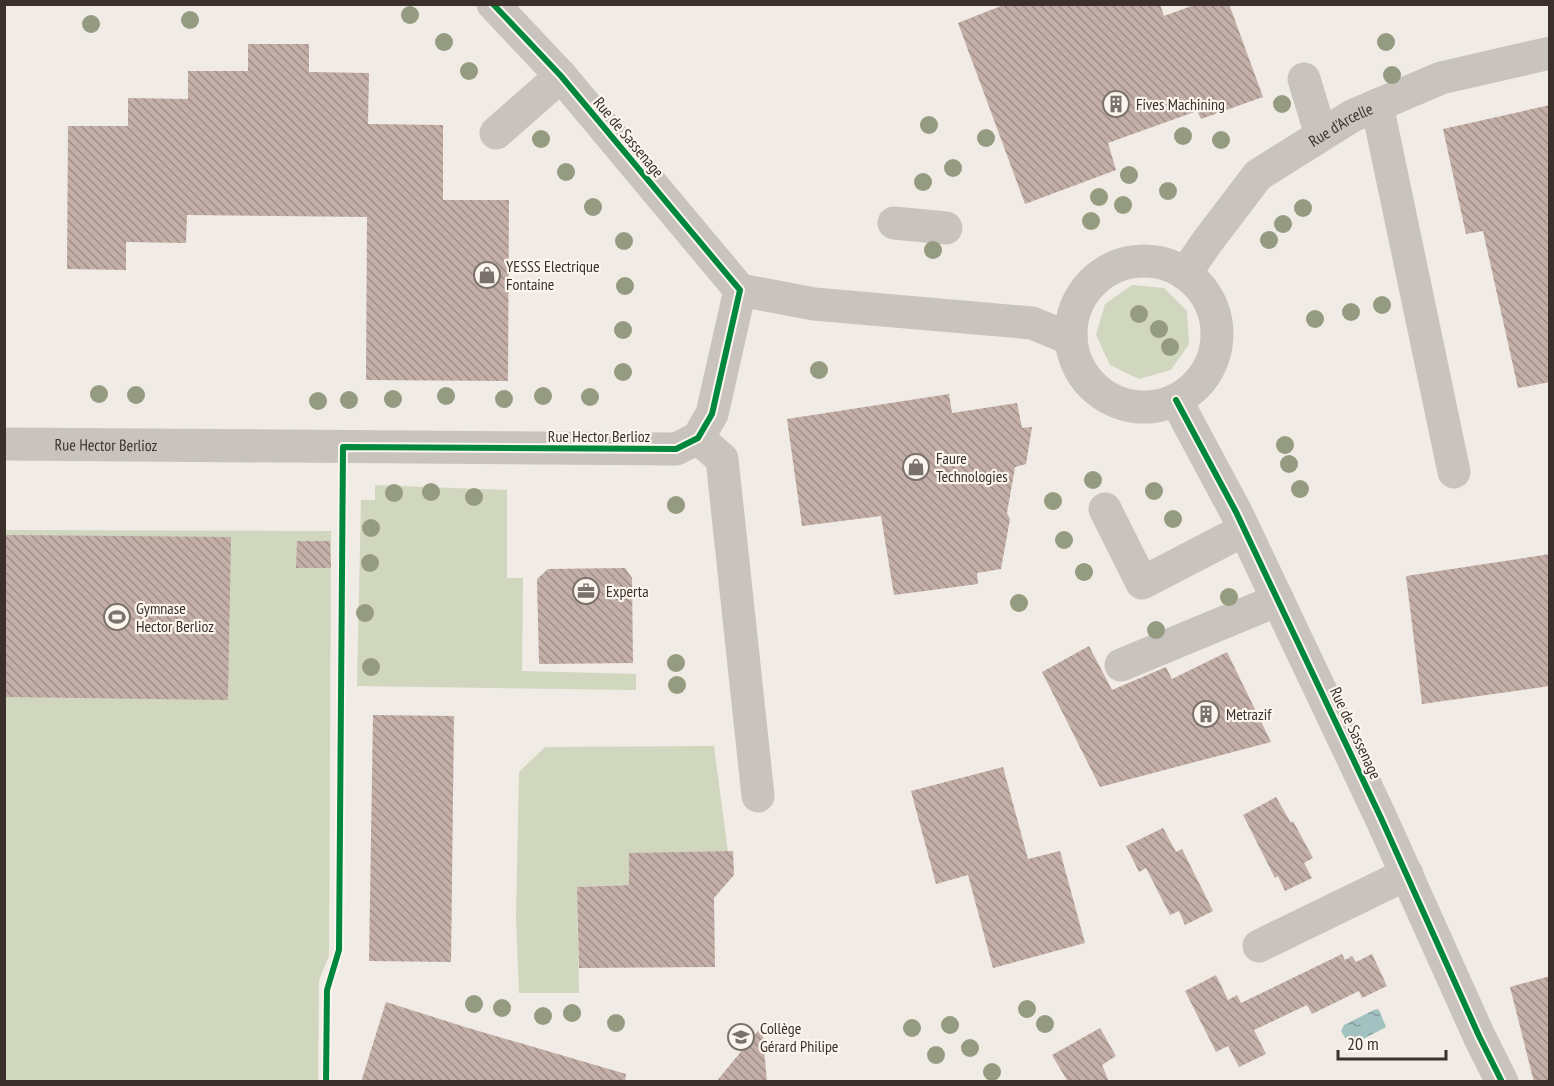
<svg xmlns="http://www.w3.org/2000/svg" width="1554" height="1086" font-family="'PT Sans Narrow',sans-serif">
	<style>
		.green { fill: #d1d6bf }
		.water { fill: url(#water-ripples) }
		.building { fill: url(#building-back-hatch) }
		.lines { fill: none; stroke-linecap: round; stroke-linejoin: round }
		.minor { stroke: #c9c3be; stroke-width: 33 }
		.cycleway-casing { stroke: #fbf5ee; stroke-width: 10 }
		.cycleway { stroke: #00873e; stroke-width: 6 }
		.tree { fill: #959b80 }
		.labels { text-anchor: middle; stroke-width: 4.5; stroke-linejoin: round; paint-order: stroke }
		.poi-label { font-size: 16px; fill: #3b302b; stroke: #fbf5ee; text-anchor: start }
		.street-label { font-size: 16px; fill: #3b302b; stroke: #fbf5ee }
	</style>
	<defs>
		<pattern id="water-ripples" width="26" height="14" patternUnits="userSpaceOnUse" patternTransform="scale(1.5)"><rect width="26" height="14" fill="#a1c2c1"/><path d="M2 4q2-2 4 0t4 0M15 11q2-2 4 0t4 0" fill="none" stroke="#849e9d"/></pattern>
		<pattern id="building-back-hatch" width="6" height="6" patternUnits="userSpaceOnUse" patternTransform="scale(1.5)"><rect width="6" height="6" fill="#c3afa7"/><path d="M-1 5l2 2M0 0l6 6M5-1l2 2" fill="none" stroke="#a08f88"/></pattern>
	</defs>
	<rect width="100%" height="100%" fill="#f0ebe5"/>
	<path class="green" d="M1132,285l32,3 23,23 2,33 -18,26 -32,9 -29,-14 -14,-30 9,-31z
		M375,485l132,5v88h16l-1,93 114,3v16l-279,-4 4,-186h14z
		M5,530l326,1 -2,425 -10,24 -1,101 -313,1z
		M714,746l14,106 -99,33 -52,2 2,106h-60l-3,-75 3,-146 26,-25z"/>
	<path class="water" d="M1376,1009l3,1 7,17 -32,17 -6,-1 -7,-12 3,-6z"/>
	<path class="building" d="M1006,4h154l4,12 33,-12h32l34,93 -62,22 -4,-8 -89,32 8,27 -91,34 -67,-181z
		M248,44h61v28l60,1 -1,51 75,1v75h66l-1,181 -142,-1 1,-163 -180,-2 -1,28 -60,-1v28l-59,-1 1,-143h60v-28l60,1v-28h60z
		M1550,105v277l-32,6 -35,-157 -17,3 -23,-105z
		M949,394l3,19 65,-10 5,25 10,-1 -6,37 -11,3 -8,46 3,6 -9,50 -24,4 1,11 -84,11 -13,-79 -79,10 -15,-107z
		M4,535l227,2 -3,163 -224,-3z
		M297,541h33l1,27h-35z
		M1550,554v132l-128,18 -16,-128z
		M625,568l7,10 1,85 -94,1 -2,-85 11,-10z
		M1089,646l23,44 54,-23 6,12 55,-27 44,90 -171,45 -58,-115z
		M373,715l81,1 -3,246 -82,-1z
		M1003,767l25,92 32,-8 25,92 -92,25 -25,-93 -32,9 -25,-93z
		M1276,797l15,26 2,-2 20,37 -9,5 8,15 -27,13 -7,-15 -3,2 -32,-63z
		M1163,828l13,24 6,-3 31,62 -28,14 -6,-14 -9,4 -24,-47 -7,4 -13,-26z
		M733,851l1,24 -20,23 1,69 -136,1 -2,-81 52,-2v-32z
		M1342,954l3,6 7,-4 4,6 16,-8 15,32 -25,12 -3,-7 -47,23 -5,-9 -53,25 12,24 -27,13 -11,-21 -12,6 -31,-61 31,-16 12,25 9,-5 4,8z
		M1550,976v106h-16l-24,-95z
		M386,1002l79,25 161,47 -1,8h-264z
		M762,1026l5,56h-51z
		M1100,1028l16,28 -14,9 7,17h-41l-16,-27z"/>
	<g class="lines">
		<g class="minor">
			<path d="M493,4l68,72 179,214 74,14 218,19 39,16"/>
			<path d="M1304,79l17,56"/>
			<path d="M1377,105l77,367"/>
			<path d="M496,133l65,-57"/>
			<path d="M894,223l52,5"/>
			<circle cx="1144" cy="334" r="73"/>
			<path id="s1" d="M1185,274l22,-32 51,-67 94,-59 89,-38 109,-25"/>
			<path d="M1176,400l60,112 145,306 98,218 23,46"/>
			<path d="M698,438l24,21 36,337"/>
			<path id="s2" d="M4,444l672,5 22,-11 14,-24 28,-124"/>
			<path d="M1105,509l37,74 102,-53"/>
			<path d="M1121,665l157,-65"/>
			<path d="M1259,946l148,-72"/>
		</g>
		<defs>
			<path id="cycleway" d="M1176,400l60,112 145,306 98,218 23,46
				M326,1082l1,-92 12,-40 4,-503 333,2 22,-11 14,-24 28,-124 -179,-214 -68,-72"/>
		</defs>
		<use href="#cycleway" class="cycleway-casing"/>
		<use href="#cycleway" class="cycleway"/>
	</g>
	<g class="tree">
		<circle cx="410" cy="15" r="9"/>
		<circle cx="190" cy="20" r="9"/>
		<circle cx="91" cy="24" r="9"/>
		<circle cx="444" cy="42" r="9"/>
		<circle cx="1386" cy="42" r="9"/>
		<circle cx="469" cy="71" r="9"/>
		<circle cx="1392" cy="75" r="9"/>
		<circle cx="1282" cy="104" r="9"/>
		<circle cx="929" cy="125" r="9"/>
		<circle cx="1183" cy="136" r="9"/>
		<circle cx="986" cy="138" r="9"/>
		<circle cx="541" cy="139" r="9"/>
		<circle cx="1221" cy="140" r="9"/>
		<circle cx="953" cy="168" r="9"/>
		<circle cx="566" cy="172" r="9"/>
		<circle cx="1129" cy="175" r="9"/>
		<circle cx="923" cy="182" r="9"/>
		<circle cx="1168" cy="191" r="9"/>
		<circle cx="1099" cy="197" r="9"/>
		<circle cx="1123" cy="205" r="9"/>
		<circle cx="593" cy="207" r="9"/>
		<circle cx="1303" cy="208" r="9"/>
		<circle cx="1091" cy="221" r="9"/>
		<circle cx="1283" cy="224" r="9"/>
		<circle cx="1269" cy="240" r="9"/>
		<circle cx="624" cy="241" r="9"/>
		<circle cx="933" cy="250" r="9"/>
		<circle cx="625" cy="286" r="9"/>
		<circle cx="1382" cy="305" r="9"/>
		<circle cx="1351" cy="312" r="9"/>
		<circle cx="1139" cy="314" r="9"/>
		<circle cx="1315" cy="319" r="9"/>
		<circle cx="1159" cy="329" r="9"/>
		<circle cx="623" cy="330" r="9"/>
		<circle cx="1170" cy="347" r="9"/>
		<circle cx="819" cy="370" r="9"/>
		<circle cx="623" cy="372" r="9"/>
		<circle cx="99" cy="394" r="9"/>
		<circle cx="136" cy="395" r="9"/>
		<circle cx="446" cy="396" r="9"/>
		<circle cx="543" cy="396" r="9"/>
		<circle cx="590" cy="397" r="9"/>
		<circle cx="393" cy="399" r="9"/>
		<circle cx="504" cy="399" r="9"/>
		<circle cx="349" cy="400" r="9"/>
		<circle cx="318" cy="401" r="9"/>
		<circle cx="1285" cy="445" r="9"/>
		<circle cx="1289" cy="464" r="9"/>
		<circle cx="1093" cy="480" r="9"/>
		<circle cx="1300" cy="489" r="9"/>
		<circle cx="1154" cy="491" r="9"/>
		<circle cx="431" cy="492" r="9"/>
		<circle cx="394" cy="493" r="9"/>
		<circle cx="474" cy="497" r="9"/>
		<circle cx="1053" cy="501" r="9"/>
		<circle cx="676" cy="505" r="9"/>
		<circle cx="1173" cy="519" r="9"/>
		<circle cx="371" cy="528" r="9"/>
		<circle cx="1064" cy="540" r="9"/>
		<circle cx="370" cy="563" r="9"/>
		<circle cx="1084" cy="572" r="9"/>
		<circle cx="1229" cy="597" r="9"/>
		<circle cx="1019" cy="603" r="9"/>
		<circle cx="365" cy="613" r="9"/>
		<circle cx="1156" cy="630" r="9"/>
		<circle cx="676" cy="663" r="9"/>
		<circle cx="371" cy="667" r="9"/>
		<circle cx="677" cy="685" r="9"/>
		<circle cx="474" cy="1004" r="9"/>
		<circle cx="502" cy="1008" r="9"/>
		<circle cx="1027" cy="1009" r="9"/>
		<circle cx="572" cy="1013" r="9"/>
		<circle cx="543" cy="1016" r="9"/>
		<circle cx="616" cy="1023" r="9"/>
		<circle cx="1045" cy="1024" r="9"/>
		<circle cx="950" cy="1025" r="9"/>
		<circle cx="912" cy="1028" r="9"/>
		<circle cx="970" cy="1048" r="9"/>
		<circle cx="936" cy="1055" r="9"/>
		<circle cx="992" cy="1072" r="9"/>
	</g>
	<defs>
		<symbol id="building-ring" viewBox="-11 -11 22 22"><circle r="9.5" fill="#fbf5ee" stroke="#7a716c" stroke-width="1.5"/><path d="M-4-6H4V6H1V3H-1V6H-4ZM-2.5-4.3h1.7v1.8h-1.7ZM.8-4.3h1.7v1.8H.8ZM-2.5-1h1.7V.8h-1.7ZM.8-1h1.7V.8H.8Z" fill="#7a716c"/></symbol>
		<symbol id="shop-ring" viewBox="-11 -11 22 22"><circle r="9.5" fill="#fbf5ee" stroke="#7a716c" stroke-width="1.5"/><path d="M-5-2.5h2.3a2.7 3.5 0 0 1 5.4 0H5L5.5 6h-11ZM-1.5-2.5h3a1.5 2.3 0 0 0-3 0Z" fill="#7a716c"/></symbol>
		<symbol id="office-ring" viewBox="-11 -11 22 22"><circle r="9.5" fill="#fbf5ee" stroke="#7a716c" stroke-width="1.5"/><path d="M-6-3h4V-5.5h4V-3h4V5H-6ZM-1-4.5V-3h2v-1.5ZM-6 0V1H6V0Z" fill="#7a716c"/></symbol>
		<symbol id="stadium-ring" viewBox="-11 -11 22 22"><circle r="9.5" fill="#fbf5ee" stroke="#7a716c" stroke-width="1.5"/><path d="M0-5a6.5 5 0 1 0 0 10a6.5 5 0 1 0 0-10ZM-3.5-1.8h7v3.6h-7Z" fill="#7a716c"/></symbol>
		<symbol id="school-ring" viewBox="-11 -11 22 22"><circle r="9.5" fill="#fbf5ee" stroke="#7a716c" stroke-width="1.5"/><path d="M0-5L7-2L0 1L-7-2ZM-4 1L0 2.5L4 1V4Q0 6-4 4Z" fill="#7a716c"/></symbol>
	</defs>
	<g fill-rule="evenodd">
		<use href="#building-ring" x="1101" y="89" width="30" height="30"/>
		<use href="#shop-ring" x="472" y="260" width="30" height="30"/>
		<use href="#shop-ring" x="901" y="452" width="30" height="30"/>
		<use href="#office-ring" x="571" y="576" width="30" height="30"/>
		<use href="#stadium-ring" x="102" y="602" width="30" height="30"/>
		<use href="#building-ring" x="1191" y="699" width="30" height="30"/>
		<use href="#school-ring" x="726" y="1022" width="30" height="30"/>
	</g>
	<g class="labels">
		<g class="poi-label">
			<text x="1136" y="110">Fives Machining</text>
			<text x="506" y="272">YESSS Electrique<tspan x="506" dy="18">Fontaine</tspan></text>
			<text x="936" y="464">Faure<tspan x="936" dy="18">Technologies</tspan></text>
			<text x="606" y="597">Experta</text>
			<text x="136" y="614">Gymnase<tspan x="136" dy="18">Hector Berlioz</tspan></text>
			<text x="1226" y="720">Metrazif</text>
			<text x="760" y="1034">Collège<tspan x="760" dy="18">Gérard Philipe</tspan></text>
		</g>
		<g class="street-label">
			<text dy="6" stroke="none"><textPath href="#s1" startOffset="220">Rue d'Arcelle</textPath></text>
			<text transform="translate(629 137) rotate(50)" y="6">Rue de Sassenage</text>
			<text x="599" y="442">Rue Hector Berlioz</text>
			<text dy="6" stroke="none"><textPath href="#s2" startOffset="102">Rue Hector Berlioz</textPath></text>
			<text transform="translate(1356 733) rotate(65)" y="6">Rue de Sassenage</text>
		</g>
	</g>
	<rect width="1554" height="1086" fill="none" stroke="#3b302b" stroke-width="12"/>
	<path d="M1338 1050v9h108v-9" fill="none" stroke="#3b302b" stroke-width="3"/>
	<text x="1347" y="1050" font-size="18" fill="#3b302b" stroke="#fbf5ee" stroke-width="4.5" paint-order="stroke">20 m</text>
</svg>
